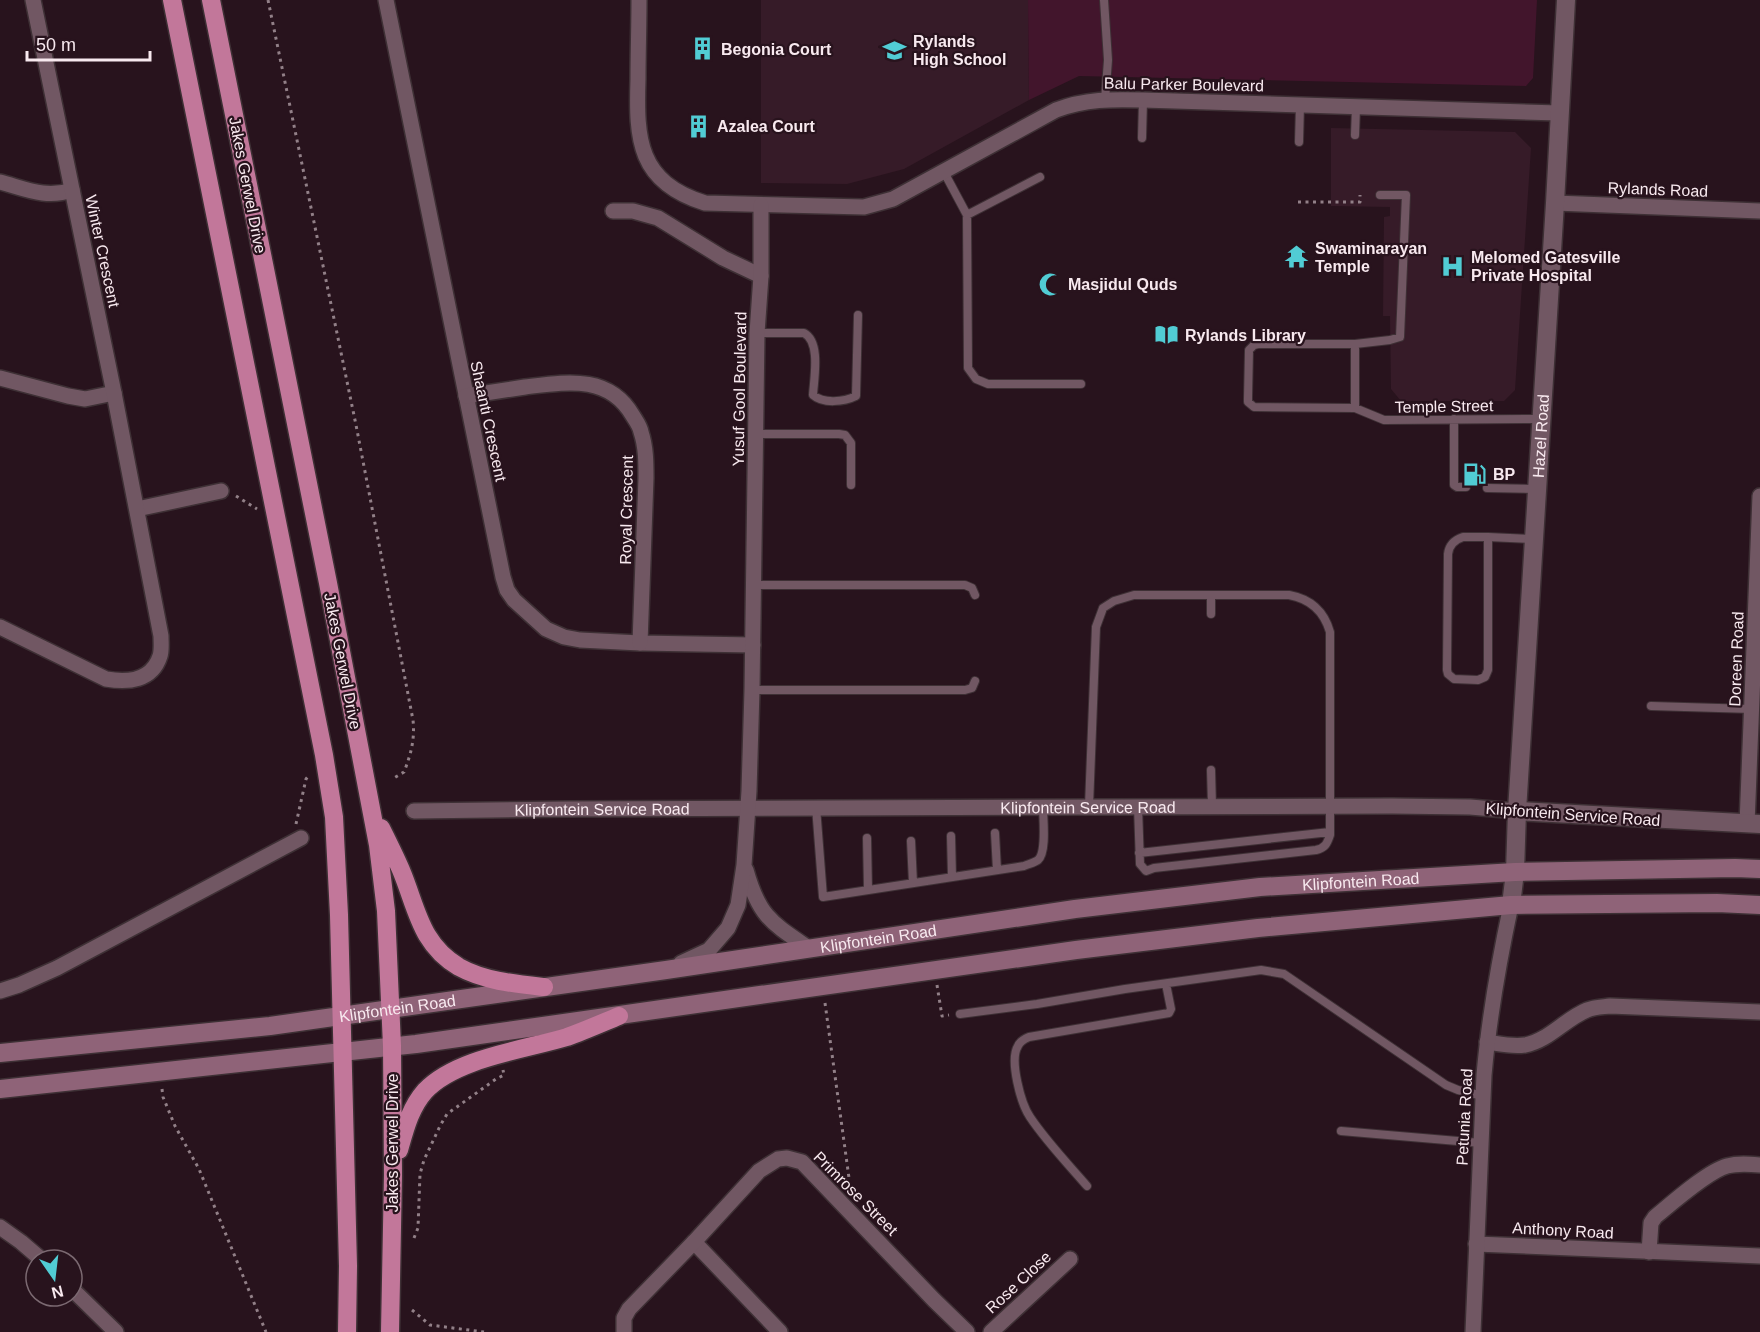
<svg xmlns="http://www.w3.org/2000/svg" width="1760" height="1332" font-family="Helvetica,sans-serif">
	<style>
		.built { fill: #361b28 }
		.pitch { fill: #42152c }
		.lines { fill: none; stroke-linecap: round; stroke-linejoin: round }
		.service-casing { stroke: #3e3035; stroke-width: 10 }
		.minor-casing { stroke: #3e3035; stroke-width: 18 }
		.tertiary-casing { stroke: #3e3035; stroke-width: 21 }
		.secondary-casing { stroke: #3e3035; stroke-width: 21 }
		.trunk-casing { stroke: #3e3035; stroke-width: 21 }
		.path { stroke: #928088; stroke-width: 3; stroke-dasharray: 3 4.5; stroke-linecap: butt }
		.service { stroke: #715763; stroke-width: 8 }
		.minor { stroke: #715763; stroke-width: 15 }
		.tertiary { stroke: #715763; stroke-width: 18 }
		.secondary { stroke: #8f6378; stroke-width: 18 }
		.trunk { stroke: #c2779a; stroke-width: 18 }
		.labels { text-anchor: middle; stroke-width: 4.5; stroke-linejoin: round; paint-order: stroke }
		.poi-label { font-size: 16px; font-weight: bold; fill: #f8e9ef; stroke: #28131d; text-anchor: start }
		.street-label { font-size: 16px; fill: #f8e9ef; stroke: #28131d }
	</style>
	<rect width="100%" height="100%" fill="#28131d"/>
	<path class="built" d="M761,0h267l1,100 -125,69 -57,15 -86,-1z
		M1331,128l184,4 16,16 -16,242 -11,11h-103l-10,-12 -1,-73h-7l1,-99 6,-1v-9l-59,-1z"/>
	<path class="pitch" d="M1028,0h509l-4,78 -7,8 -447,-10 -50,24z"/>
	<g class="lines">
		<defs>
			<path id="service" d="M1104,0l4,60 -3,40
				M1355,135l1,-28
				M1142,138l1,-38
				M1299,142l1,-37
				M944,172l23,43
				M1040,177l-73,38 1,153 8,11 12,5h93
				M757,333h47c17,9 10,45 9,62 10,9 31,7 43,1l2,-81
				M1355,344l35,-4 10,-3 6,-142h-26
				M1355,408v-64h-97l-4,1 -5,5 -1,48v4l6,5 101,1 29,12 156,-1
				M1454,419v66l3,2h9
				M755,434h84l6,1 6,8v42
				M1487,488l49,1
				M1463,537h25v133l-3,7 -7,3 -24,-1 -6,-5 -1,-4 1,-116c1,-9 6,-14 15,-17z
				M1488,537l45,2
				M753,585h212l7,3 3,7
				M1211,595v19
				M752,690h213l7,-2 3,-7
				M1651,706l101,3
				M1211,770l1,36
				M1089,806l7,-179 7,-19 11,-7 20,-6h155c22,4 35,16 41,37v203c-3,9 -5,13 -14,15l-162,18 -8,3 -6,-7 -2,-57
				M816,807l7,90 201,-31c4,-2 10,-3 14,-6 9,-8 5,-41 5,-53
				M995,833l2,37
				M951,836l1,41
				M867,838l1,52
				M911,841l2,42
				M1139,853l191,-21
				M960,1014l77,-10 88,-15 136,-19 23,4 162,111 12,5 25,6
				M1341,1131l140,12
				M1087,1186c-19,-22 -41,-45 -57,-69 -9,-13 -21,-57 -12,-71 2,-5 6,-7 11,-9l140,-24 2,-4 -5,-25"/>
			<g id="minor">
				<path d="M386,0l117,577 4,13 7,10 32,29 18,8 16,3 60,3 113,2"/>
				<path d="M639,0c0,26 -1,52 -1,79 -2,61 0,103 67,124l159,4 29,-8 163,-89c29,-11 56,-11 87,-10l416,13"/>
				<path d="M0,182c26,7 46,17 72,8"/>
				<path d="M1555,203l205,8"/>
				<path d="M613,211h20l25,7 65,40 38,18"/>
				<path d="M0,378l68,18 17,3 29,-6"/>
				<path d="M466,396c20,-3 40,-6 59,-9 41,-5 84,-13 108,29 3,5 7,10 8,16 5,15 5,31 5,46l-6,165"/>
				<path d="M137,509l84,-18"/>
				<path d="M0,627l106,52c22,4 46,2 54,-23 2,-6 1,-13 1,-20l-47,-243 -81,-393"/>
				<path id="s1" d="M414,811l153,-2 825,-3 78,1 47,4"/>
				<path d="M1747,824l13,-328"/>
				<path d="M746,870c13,47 26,53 64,79"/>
				<path d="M681,963l28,-13 19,-22 10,-23 6,-40 5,-74 3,-101 5,-357 4,-57v-71"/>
				<path d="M0,991l19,-6 38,-17 244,-130"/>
				<path d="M1487,1042c13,2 25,5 38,3 23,-4 40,-26 62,-35 7,-3 15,-3 23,-4l150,6"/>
				<path d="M0,1227l21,15 21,18"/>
				<path d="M694,1242l86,90"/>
				<path d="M1476,1244l284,12"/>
				<path d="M1649,1252l2,-29 4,-6c17,-14 53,-46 72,-51 11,-3 22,-2 33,-1"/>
				<path d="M72,1289l44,43"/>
				<path d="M624,1332v-14l5,-9 65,-67 65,-71 19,-12 9,-1 15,4 132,138 33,32"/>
				<path d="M991,1332l79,-73"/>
				<path d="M1473,1332l11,-257c5,-57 15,-114 27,-170"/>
			</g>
			<g id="tertiary">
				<path d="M1517,811l243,13"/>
				<path id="s2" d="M1511,905l4,-33 2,-61 38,-608 11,-203"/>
			</g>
			<g id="secondary">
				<path id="s3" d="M0,1053l270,-27 396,-56 409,-61 185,-22 255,-15 220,-4 25,1"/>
				<path d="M0,1089l416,-45 660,-94 182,-22 253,-23 206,-2 43,2"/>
			</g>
			<path id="trunk" d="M172,0l152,755 10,62 5,98 9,351 -1,66
				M211,0l117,583 50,262 8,66 6,135 1,129 -3,157
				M381,828c7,14 14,28 20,42 16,38 19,74 58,97 25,14 57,17 85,20
				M399,1150c6,-21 11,-42 26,-59 31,-33 99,-41 142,-54 17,-6 35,-14 52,-21"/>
		</defs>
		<use href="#service" class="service-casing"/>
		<use href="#minor" class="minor-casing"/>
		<use href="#tertiary" class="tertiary-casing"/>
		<use href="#secondary" class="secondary-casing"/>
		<use href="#trunk" class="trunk-casing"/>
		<path class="path" d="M268,0l88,425 57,295c2,19 -2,34 -9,52l-10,6
			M1298,202h62v-7
			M236,496l21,13
			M296,824l10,-45 4,-5
			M937,985l5,31 7,-1
			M825,1003l24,175 -7,5
			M162,1089l1,8 12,29 24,43 67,163
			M414,1238l4,-10 2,-54 4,-14 16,-34 7,-12 49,-35 8,-4 -1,-5
			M412,1310l18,15 54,7"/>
		<use href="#service" class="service"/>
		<use href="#minor" class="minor"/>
		<use href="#tertiary" class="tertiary"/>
		<use href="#secondary" class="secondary"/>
		<use href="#trunk" class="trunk"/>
	</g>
	<defs>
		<symbol id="building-bare" viewBox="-9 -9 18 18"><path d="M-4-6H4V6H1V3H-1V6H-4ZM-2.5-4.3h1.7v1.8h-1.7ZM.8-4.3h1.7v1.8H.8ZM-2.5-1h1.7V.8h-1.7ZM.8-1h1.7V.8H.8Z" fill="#51ccd4" stroke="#28131d" stroke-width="2.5" paint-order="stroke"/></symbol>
		<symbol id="school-bare" viewBox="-9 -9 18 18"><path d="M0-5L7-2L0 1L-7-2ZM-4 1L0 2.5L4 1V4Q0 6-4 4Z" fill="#51ccd4" stroke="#28131d" stroke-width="2.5" paint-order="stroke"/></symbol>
		<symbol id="temple-bare" viewBox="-9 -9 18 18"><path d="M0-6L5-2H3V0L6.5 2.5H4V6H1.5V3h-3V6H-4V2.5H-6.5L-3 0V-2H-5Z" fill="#51ccd4" stroke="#28131d" stroke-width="2.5" paint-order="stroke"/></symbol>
		<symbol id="hospital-bare" viewBox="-9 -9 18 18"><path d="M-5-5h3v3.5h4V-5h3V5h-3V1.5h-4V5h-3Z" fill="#51ccd4" stroke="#28131d" stroke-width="2.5" paint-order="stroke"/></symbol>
		<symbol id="mosque-bare" viewBox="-9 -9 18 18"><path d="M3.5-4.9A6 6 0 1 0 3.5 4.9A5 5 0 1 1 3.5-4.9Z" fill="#51ccd4" stroke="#28131d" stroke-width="2.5" paint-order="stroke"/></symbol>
		<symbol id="library-bare" viewBox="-9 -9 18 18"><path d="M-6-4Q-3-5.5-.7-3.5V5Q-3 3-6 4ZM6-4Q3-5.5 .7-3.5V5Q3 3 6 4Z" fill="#51ccd4" stroke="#28131d" stroke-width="2.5" paint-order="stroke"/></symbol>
		<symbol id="fuel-bare" viewBox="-9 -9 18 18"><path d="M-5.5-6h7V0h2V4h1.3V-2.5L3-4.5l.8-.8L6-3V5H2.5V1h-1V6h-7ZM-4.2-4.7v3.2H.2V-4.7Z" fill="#51ccd4" stroke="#28131d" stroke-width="2.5" paint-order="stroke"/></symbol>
	</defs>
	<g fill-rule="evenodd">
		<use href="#building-bare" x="686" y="32" width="33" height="33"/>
		<use href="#school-bare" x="878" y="34" width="33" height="33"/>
		<use href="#building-bare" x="682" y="110" width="33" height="33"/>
		<use href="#temple-bare" x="1280" y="240" width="33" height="33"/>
		<use href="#hospital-bare" x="1436" y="250" width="33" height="33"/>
		<use href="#mosque-bare" x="1034" y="268" width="33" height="33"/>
		<use href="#library-bare" x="1150" y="318" width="33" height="33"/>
		<use href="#fuel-bare" x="1458" y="458" width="33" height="33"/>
	</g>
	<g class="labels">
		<g class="poi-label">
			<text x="913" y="47">Rylands<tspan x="913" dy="18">High School</tspan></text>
			<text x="721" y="55">Begonia Court</text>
			<text x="717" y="132">Azalea Court</text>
			<text x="1315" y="254">Swaminarayan<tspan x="1315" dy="18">Temple</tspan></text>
			<text x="1471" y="263">Melomed Gatesville<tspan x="1471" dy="18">Private Hospital</tspan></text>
			<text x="1068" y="290">Masjidul Quds</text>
			<text x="1185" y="341">Rylands Library</text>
			<text x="1493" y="480">BP</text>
		</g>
		<g class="street-label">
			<text transform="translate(1184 84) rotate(1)" y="6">Balu Parker Boulevard</text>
			<text transform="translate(248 185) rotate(79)" y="6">Jakes Gerwel Drive</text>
			<text transform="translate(1658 189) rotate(2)" y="6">Rylands Road</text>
			<text transform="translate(103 251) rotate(78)" y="6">Winter Crescent</text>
			<text transform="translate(739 389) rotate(-89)" y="6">Yusuf Gool Boulevard</text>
			<text transform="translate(1444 406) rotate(-1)" y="6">Temple Street</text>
			<text transform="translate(489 421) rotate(78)" y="6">Shaanti Crescent</text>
			<text dy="6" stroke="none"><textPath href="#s2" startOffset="470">Hazel Road</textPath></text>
			<text transform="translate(626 510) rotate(-89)" y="6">Royal Crescent</text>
			<text transform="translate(1736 659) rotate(-88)" y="6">Doreen Road</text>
			<text transform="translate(343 661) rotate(79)" y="6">Jakes Gerwel Drive</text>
			<text dy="6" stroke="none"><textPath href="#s1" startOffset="674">Klipfontein Service Road</textPath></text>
			<text dy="6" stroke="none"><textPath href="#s1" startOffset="188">Klipfontein Service Road</textPath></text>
			<text transform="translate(1573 814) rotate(4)" y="6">Klipfontein Service Road</text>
			<text dy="6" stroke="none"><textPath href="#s3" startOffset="1372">Klipfontein Road</textPath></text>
			<text dy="6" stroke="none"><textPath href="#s3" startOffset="886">Klipfontein Road</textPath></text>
			<text dy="6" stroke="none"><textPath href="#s3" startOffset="400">Klipfontein Road</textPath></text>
			<text transform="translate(1464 1117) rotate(-87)" y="6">Petunia Road</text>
			<text transform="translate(392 1143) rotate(-90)" y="6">Jakes Gerwel Drive</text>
			<text transform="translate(856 1193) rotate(45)" y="6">Primrose Street</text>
			<text transform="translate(1563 1230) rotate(3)" y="6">Anthony Road</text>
			<text transform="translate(1018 1282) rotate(-43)" y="6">Rose Close</text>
		</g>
	</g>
	<g transform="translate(54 1278) rotate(166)"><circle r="28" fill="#28131d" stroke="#7b6971" stroke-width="1.5"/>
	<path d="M0-4.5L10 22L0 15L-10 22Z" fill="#51ccd4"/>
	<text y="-9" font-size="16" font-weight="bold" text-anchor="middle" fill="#f8e9ef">N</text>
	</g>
	<path d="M27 51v9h123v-9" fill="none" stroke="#f8e9ef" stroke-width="3"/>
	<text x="36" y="51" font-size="18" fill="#f8e9ef" stroke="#28131d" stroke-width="4.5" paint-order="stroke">50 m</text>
</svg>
